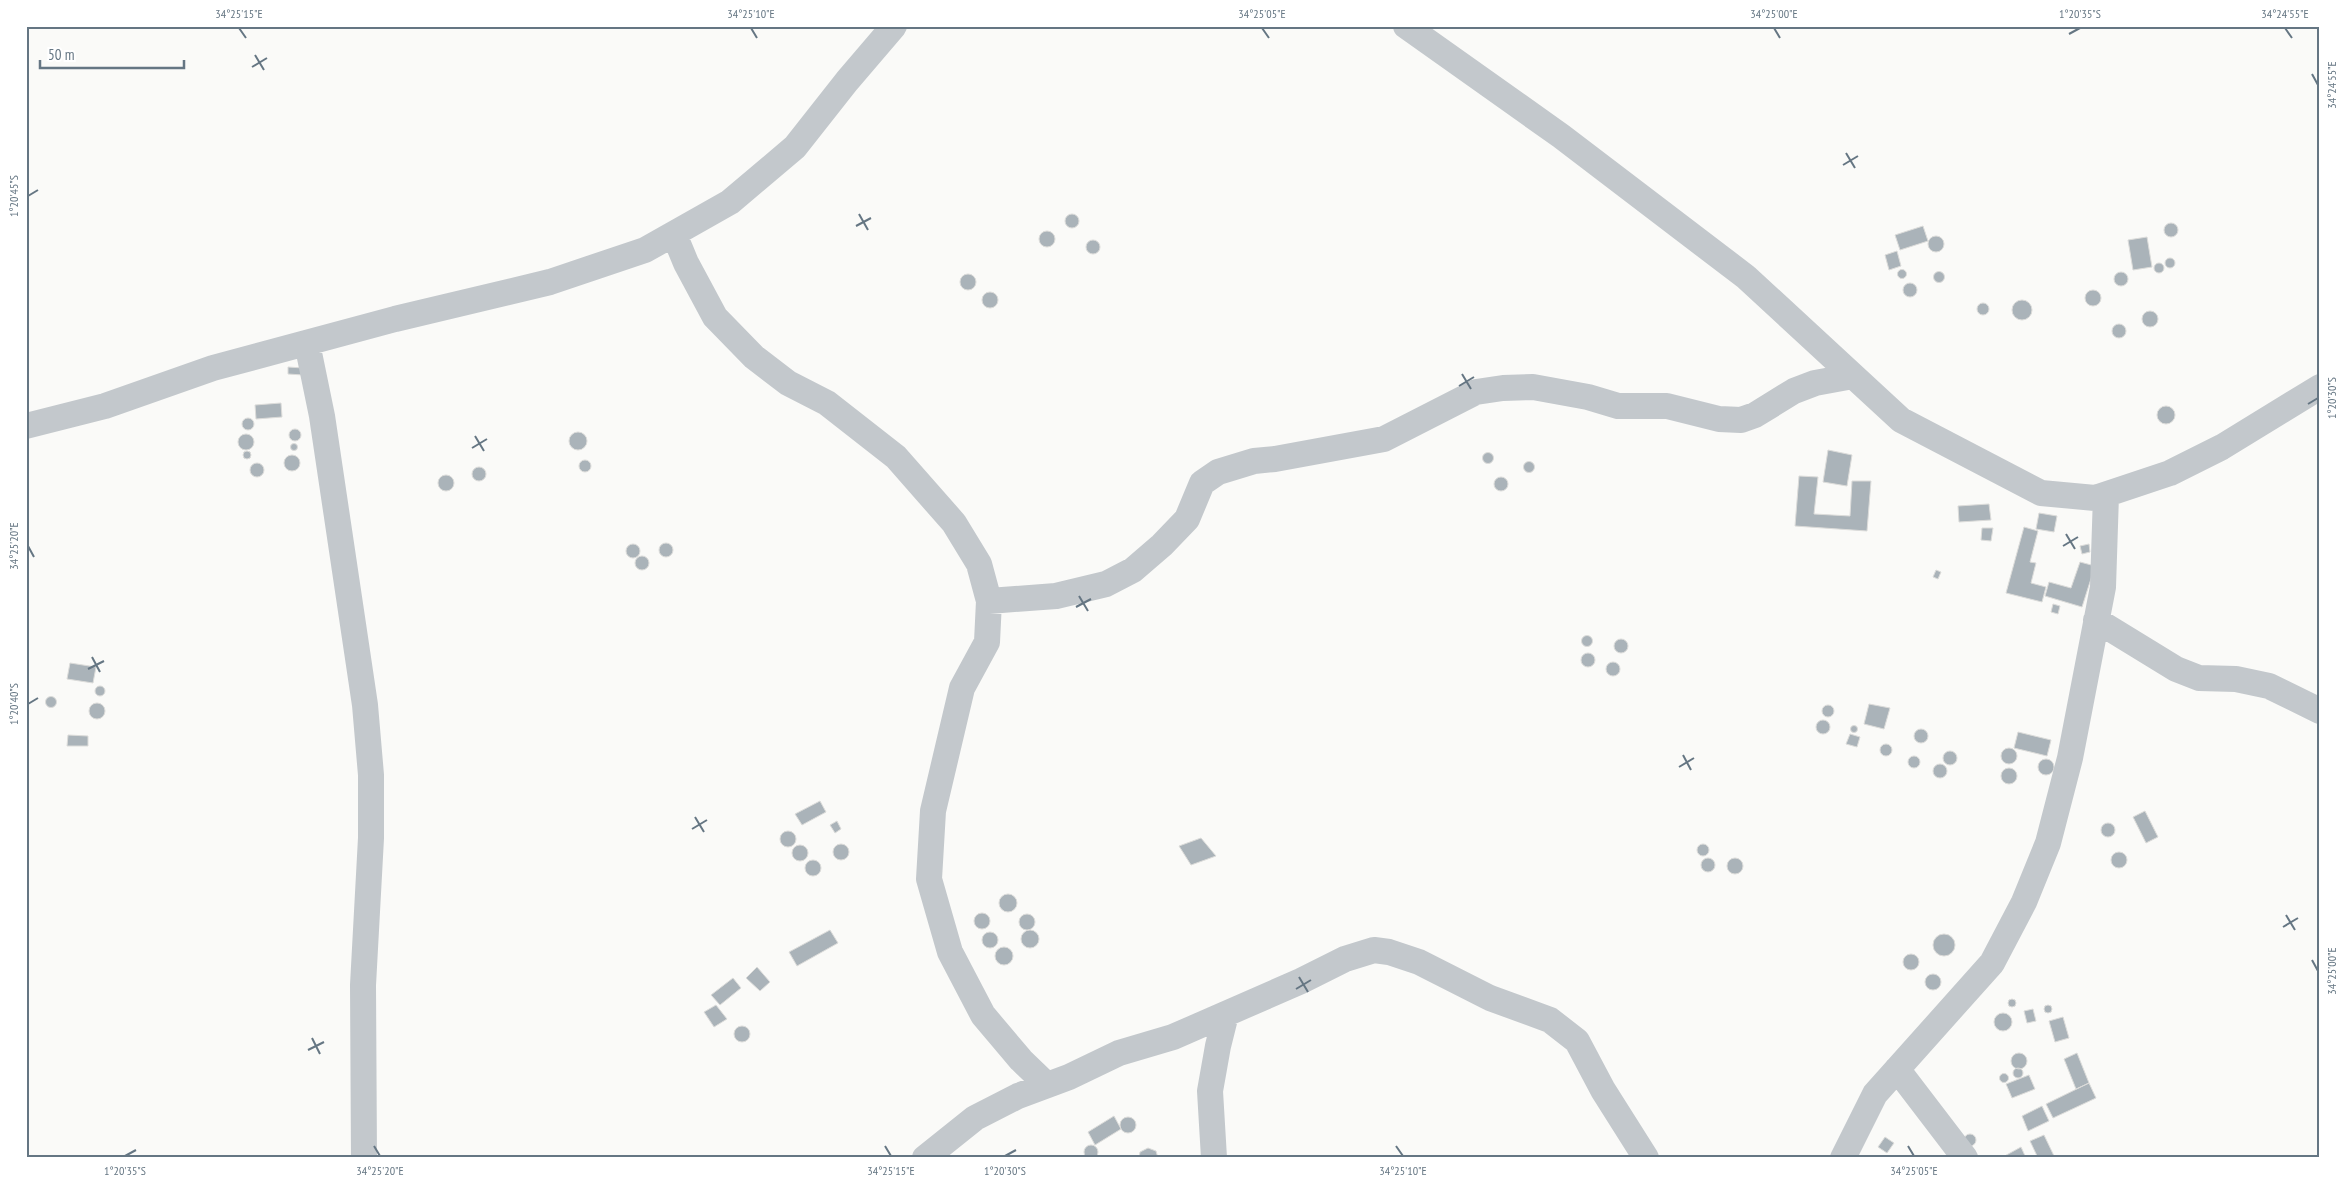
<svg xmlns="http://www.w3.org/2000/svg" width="2346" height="1184" font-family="'PT Sans Narrow',sans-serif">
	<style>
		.building { fill: #aab3b9; stroke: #dcdcda }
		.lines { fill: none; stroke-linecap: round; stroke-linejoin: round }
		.minor { stroke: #c3c8cc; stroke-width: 26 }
		.ticks { fill: none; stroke: #657683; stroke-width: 2 }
		.neatline { fill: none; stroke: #657683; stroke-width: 2 }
		.ticks-label { font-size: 12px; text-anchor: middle; fill: #657683 }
	</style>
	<rect width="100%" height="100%" fill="#fafaf8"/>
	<path class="building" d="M1065 221a7 7 0 1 1 14 0a7 7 0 1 1-14 0Z
		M2164 230a7 7 0 1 1 14 0a7 7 0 1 1-14 0Z
		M1923,226l5,15 -28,9 -5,-15z
		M1039 239a8 8 0 1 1 16 0a8 8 0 1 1-16 0Z
		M1928 244a8 8 0 1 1 16 0a8 8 0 1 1-16 0Z
		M2147,237l5,30 -19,3 -5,-30z
		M1086 247a7 7 0 1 1 14 0a7 7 0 1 1-14 0Z
		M1897,251l4,15 -12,4 -4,-15z
		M2165 263a5 5 0 1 1 10 0a5 5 0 1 1-10 0Z
		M2154 268a5 5 0 1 1 10 0a5 5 0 1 1-10 0Z
		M1897.5 274a4.5 4.5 0 1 1 9 0a4.5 4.5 0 1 1-9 0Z
		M1933.5 277a5.5 5.5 0 1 1 11 0a5.5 5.5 0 1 1-11 0Z
		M2114 279a7 7 0 1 1 14 0a7 7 0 1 1-14 0Z
		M960 282a8 8 0 1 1 16 0a8 8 0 1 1-16 0Z
		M1903 290a7 7 0 1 1 14 0a7 7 0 1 1-14 0Z
		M2085 298a8 8 0 1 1 16 0a8 8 0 1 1-16 0Z
		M982 300a8 8 0 1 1 16 0a8 8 0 1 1-16 0Z
		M2012 310a10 10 0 1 1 20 0a10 10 0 1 1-20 0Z
		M1977 309a6 6 0 1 1 12 0a6 6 0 1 1-12 0Z
		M2142 319a8 8 0 1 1 16 0a8 8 0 1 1-16 0Z
		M2112 331a7 7 0 1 1 14 0a7 7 0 1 1-14 0Z
		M288,367l15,1v7l-15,-1z
		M281,403l1,14 -26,2 -1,-14z
		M2157 415a9 9 0 1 1 18 0a9 9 0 1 1-18 0Z
		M242 424a6 6 0 1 1 12 0a6 6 0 1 1-12 0Z
		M289 435a6 6 0 1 1 12 0a6 6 0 1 1-12 0Z
		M569 441a9 9 0 1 1 18 0a9 9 0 1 1-18 0Z
		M238 442a8 8 0 1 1 16 0a8 8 0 1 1-16 0Z
		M290.5 447a3.5 3.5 0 1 1 7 0a3.5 3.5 0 1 1-7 0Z
		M1828,450l24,5 -5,31 -24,-4z
		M243 455a4 4 0 1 1 8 0a4 4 0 1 1-8 0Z
		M1482.5 458a5.5 5.5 0 1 1 11 0a5.5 5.5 0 1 1-11 0Z
		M284 463a8 8 0 1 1 16 0a8 8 0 1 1-16 0Z
		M579 466a6 6 0 1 1 12 0a6 6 0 1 1-12 0Z
		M1523.5 467a5.5 5.5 0 1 1 11 0a5.5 5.5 0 1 1-11 0Z
		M250 470a7 7 0 1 1 14 0a7 7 0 1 1-14 0Z
		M472 474a7 7 0 1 1 14 0a7 7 0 1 1-14 0Z
		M438 483a8 8 0 1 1 16 0a8 8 0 1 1-16 0Z
		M1799,476l19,1 -4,37 36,2 2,-35h19l-4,50 -72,-5z
		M1494 484a7 7 0 1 1 14 0a7 7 0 1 1-14 0Z
		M1989,504l2,16 -32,2 -1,-16z
		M2039,513l18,3 -3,16 -18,-3z
		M2024,527l14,4 -8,31 6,1 -5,20 15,4 -4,15 -36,-9z
		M1982,528h11l-2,13 -10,-1z
		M659 550a7 7 0 1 1 14 0a7 7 0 1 1-14 0Z
		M2089,544l1,8 -8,2 -2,-8z
		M626 551a7 7 0 1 1 14 0a7 7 0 1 1-14 0Z
		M635 563a7 7 0 1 1 14 0a7 7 0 1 1-14 0Z
		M2080,562l15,4 -13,41 -37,-11 4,-14 22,6z
		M1936,570l5,2 -3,7 -5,-2z
		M2053,604l7,2 -2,8 -7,-2z
		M1581.5 641a5.5 5.5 0 1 1 11 0a5.5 5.5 0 1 1-11 0Z
		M1614 646a7 7 0 1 1 14 0a7 7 0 1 1-14 0Z
		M1581 660a7 7 0 1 1 14 0a7 7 0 1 1-14 0Z
		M1606 669a7 7 0 1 1 14 0a7 7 0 1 1-14 0Z
		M70,663l26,4 -3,16 -26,-4z
		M95 691a5 5 0 1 1 10 0a5 5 0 1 1-10 0Z
		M45.5 702a5.5 5.5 0 1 1 11 0a5.5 5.5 0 1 1-11 0Z
		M89 711a8 8 0 1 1 16 0a8 8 0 1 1-16 0Z
		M1869,704l21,4 -6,21 -20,-5z
		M1822 711a6 6 0 1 1 12 0a6 6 0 1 1-12 0Z
		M1816 727a7 7 0 1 1 14 0a7 7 0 1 1-14 0Z
		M1850.5 729a3.5 3.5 0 1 1 7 0a3.5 3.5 0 1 1-7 0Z
		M1914 736a7 7 0 1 1 14 0a7 7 0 1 1-14 0Z
		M2018,732l33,8 -4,16 -33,-8z
		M1850,734l10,3 -3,10 -11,-3z
		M68,735l20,1v10h-21z
		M1880 750a6 6 0 1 1 12 0a6 6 0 1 1-12 0Z
		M2001 756a8 8 0 1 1 16 0a8 8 0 1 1-16 0Z
		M1943 758a7 7 0 1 1 14 0a7 7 0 1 1-14 0Z
		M1908 762a6 6 0 1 1 12 0a6 6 0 1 1-12 0Z
		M2038 767a8 8 0 1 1 16 0a8 8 0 1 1-16 0Z
		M1933 771a7 7 0 1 1 14 0a7 7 0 1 1-14 0Z
		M2001 776a8 8 0 1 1 16 0a8 8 0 1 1-16 0Z
		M820,801l6,11 -24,13 -7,-11z
		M2145,811l13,26 -12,6 -13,-26z
		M837,821l4,8 -6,4 -5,-8z
		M2101 830a7 7 0 1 1 14 0a7 7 0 1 1-14 0Z
		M780 839a8 8 0 1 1 16 0a8 8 0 1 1-16 0Z
		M1201,838l15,18 -25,9 -12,-19z
		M833 852a8 8 0 1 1 16 0a8 8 0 1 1-16 0Z
		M1697 850a6 6 0 1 1 12 0a6 6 0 1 1-12 0Z
		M792 853a8 8 0 1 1 16 0a8 8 0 1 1-16 0Z
		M2111 860a8 8 0 1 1 16 0a8 8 0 1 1-16 0Z
		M1727 866a8 8 0 1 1 16 0a8 8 0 1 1-16 0Z
		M1701 865a7 7 0 1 1 14 0a7 7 0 1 1-14 0Z
		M805 868a8 8 0 1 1 16 0a8 8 0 1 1-16 0Z
		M999 903a9 9 0 1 1 18 0a9 9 0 1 1-18 0Z
		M974 921a8 8 0 1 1 16 0a8 8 0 1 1-16 0Z
		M1019 922a8 8 0 1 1 16 0a8 8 0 1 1-16 0Z
		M1021 939a9 9 0 1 1 18 0a9 9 0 1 1-18 0Z
		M830,930l8,13 -41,23 -8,-14z
		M982 940a8 8 0 1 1 16 0a8 8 0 1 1-16 0Z
		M1933 945a11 11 0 1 1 22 0a11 11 0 1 1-22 0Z
		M995 956a9 9 0 1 1 18 0a9 9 0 1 1-18 0Z
		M1903 962a8 8 0 1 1 16 0a8 8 0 1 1-16 0Z
		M757,967l13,15 -10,9 -14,-13z
		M1925 982a8 8 0 1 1 16 0a8 8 0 1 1-16 0Z
		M733,978l8,10 -21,17 -9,-10z
		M2008 1003a4 4 0 1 1 8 0a4 4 0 1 1-8 0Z
		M716,1005l11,14 -13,8 -10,-15z
		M2044 1009a4 4 0 1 1 8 0a4 4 0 1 1-8 0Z
		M2033,1009l3,12 -9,2 -3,-12z
		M1994 1022a9 9 0 1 1 18 0a9 9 0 1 1-18 0Z
		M2063,1017l6,21 -14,4 -6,-21z
		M734 1034a8 8 0 1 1 16 0a8 8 0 1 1-16 0Z
		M2011 1061a8 8 0 1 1 16 0a8 8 0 1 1-16 0Z
		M2077,1053l12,30 -13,6 -12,-30z
		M2013 1073a5 5 0 1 1 10 0a5 5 0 1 1-10 0Z
		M1999.5 1078a4.5 4.5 0 1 1 9 0a4.5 4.5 0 1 1-9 0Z
		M2029,1075l6,14 -23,9 -6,-14z
		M2089,1083l7,15 -43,20 -7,-14z
		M2042,1106l7,15 -21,10 -6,-15z
		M1114,1116l7,13 -26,16 -7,-13z
		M1120 1125a8 8 0 1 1 16 0a8 8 0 1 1-16 0Z
		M1964 1140a6 6 0 1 1 12 0a6 6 0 1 1-12 0Z
		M2044,1135l11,23h-17l-8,-17z
		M1885,1137l9,6 -7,10 -9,-6z
		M1084 1152a7 7 0 1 1 14 0a7 7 0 1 1-14 0Z
		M2021,1147l5,11h-25z
		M1148,1148l8,3 2,7h-19l1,-6z"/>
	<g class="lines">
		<path class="minor" d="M1406,26l155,110 185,141 155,143 140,73 54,5 75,-25 52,-26 98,-60
			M674,234l12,29 29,54 39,40 34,26 39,20 69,54 58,66 25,41 10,37 -2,41 -25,46 -29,123 -4,68 21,73 33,63 38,45 26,25
			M307,343l15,73 43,289 6,70v63l-8,147 1,173
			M26,426l79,-20 108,-38 182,-49 155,-37 95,-32 85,-48 65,-55 52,-66 47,-55
			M989,601l67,-5 50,-12 27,-14 29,-25 25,-26 15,-36 16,-11 36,-11 21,-2 109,-20 92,-47 27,-4 30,-1 55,10 30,9h49l52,13 22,1 14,-5 39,-24 21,-8 38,-7
			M2096,620l80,49 23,9 37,1 33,7 51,25
			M1897,1069l68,89
			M925,1158l50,-40 43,-22 51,-19 50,-24 54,-16 128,-56 44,-22 29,-9 15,2 30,10 71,36 60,22 27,21 26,49 43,68
			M1214,1158l-4,-67 8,-45 8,-32
			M1843,1158l32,-64 117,-131 32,-61 24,-59 22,-85 33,-171 3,-92"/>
	</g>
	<path class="ticks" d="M239,28l7,10M751,28l6,10M1262,28l7,10M1774,28l6,10M2285,28l7,10M2069,34l11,-6M255,55l9,15M252,67l15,-9M2312,74l6,11M1846,153l9,15M1843,165l15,-9M28,196l10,-6M859,214l9,16M856,226l15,-8M1462,374l9,15M1459,386l15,-9M2308,404l10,-6M475,436l9,15M472,448l15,-9M2066,534l9,15M28,546l6,11M2063,546l15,-9M1079,596l9,15M1076,607l15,-8M92,657l8,15M88,669l16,-8M28,704l10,-6M1683,755l8,15M1679,767l15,-9M695,817l9,15M692,829l15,-9M2286,915l9,15M2283,927l15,-9M2312,960l6,11M1299,977l9,15M1296,989l15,-9M312,1038l8,16M308,1050l16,-8M374,1146l6,10M885,1146l6,10M1396,1146l7,10M1908,1146l6,10M125,1156l11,-6M1005,1156l11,-6"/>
	<rect width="2346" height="1184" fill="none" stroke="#ffffff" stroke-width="55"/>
	<path d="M40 60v8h144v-8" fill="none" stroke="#657683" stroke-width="2.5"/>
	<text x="48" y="60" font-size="15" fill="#657683" stroke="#ffffff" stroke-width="4" paint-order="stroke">50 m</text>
	<rect x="28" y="28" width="2290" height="1128" class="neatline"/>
	<g class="ticks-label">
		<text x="239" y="18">34°25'15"E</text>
		<text x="751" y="18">34°25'10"E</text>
		<text x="1262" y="18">34°25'05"E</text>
		<text x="1774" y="18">34°25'00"E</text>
		<text x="2080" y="18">1°20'35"S</text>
		<text x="2285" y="18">34°24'55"E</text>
		<text transform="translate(2332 85) rotate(-90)" y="4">34°24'55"E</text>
		<text transform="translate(14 196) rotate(-90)" y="4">1°20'45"S</text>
		<text transform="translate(2332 398) rotate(-90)" y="4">1°20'30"S</text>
		<text transform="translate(14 546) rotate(-90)" y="4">34°25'20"E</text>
		<text transform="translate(14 704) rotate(-90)" y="4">1°20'40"S</text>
		<text transform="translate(2332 971) rotate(-90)" y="4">34°25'00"E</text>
		<text x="125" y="1175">1°20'35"S</text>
		<text x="380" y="1175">34°25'20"E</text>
		<text x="891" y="1175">34°25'15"E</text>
		<text x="1005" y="1175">1°20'30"S</text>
		<text x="1403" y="1175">34°25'10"E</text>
		<text x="1914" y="1175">34°25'05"E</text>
	</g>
</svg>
